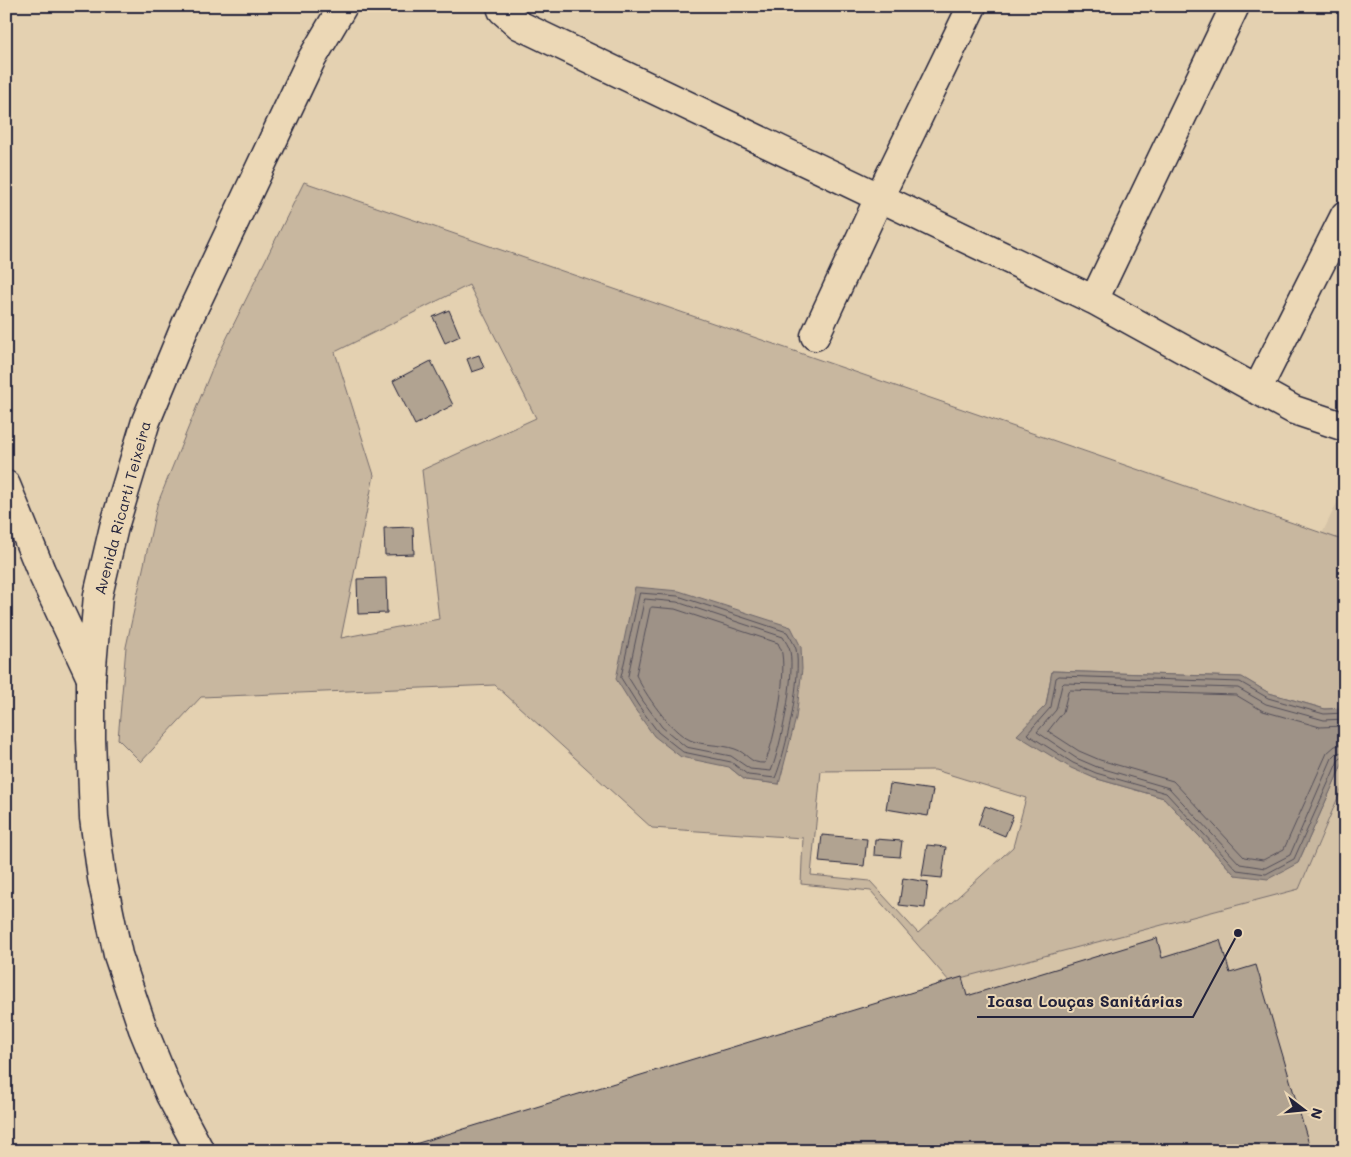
<svg xmlns="http://www.w3.org/2000/svg" width="1351" height="1157" font-family="Mali,sans-serif">
	<style>
		.built { fill: #d5c3a7 }
		.green { fill: #c8b79f; stroke: #756c6d; fill-rule: evenodd }
		.water { fill: #9e9287; stroke: #6c6569 }
		.lines { fill: none; stroke-linecap: round; stroke-linejoin: round }
		.shore { stroke: #544f59; stroke-width: 1 }
		.building { fill: #b1a391; stroke: #22223b }
		.minor-casing { stroke: #22223b; stroke-width: 31 }
		.major-casing { stroke: #22223b; stroke-width: 31 }
		.minor { stroke: #ecd8b6; stroke-width: 28 }
		.major { stroke: #ecd8b6; stroke-width: 28 }
		.labels { text-anchor: middle; stroke-width: 4; stroke-linejoin: round; paint-order: stroke }
		.street-label { font-size: 15px; fill: #22223b; stroke: #ecd8b6 }
		.leader { fill: none; stroke: #22223b; stroke-width: 2 }
		.callout-dot { fill: #22223b; stroke: #ecd8b6; stroke-width: 2 }
		.callout-label { font-size: 16px; text-anchor: middle; font-weight: bold; fill: #22223b; stroke: #ecd8b6; stroke-width: 4; stroke-linejoin: round; paint-order: stroke }
	</style>
	<rect width="100%" height="100%" fill="#e4d1b1"/>
	<filter id="ink" filterUnits="userSpaceOnUse"><feTurbulence type="fractalNoise" baseFrequency=".02" numOctaves="2"/><feDisplacementMap in="SourceGraphic" scale="10" xChannelSelector="R" yChannelSelector="G"/><feConvolveMatrix kernelMatrix="1 2 1 2 8 2 1 2 1" color-interpolation-filters="sRGB"/></filter>
	<g filter="url(#ink)">
		<path class="built" d="M1345,486v55l-23,-7z
			M1345,781v370h-953l570,-174 337,-88z"/>
		<path class="green" d="M304,182l1041,359v167l-20,1 -56,-16 -28,-16 -189,-6 -6,34 -28,30 76,43 70,20 71,77 63,-12 47,-105v23l-46,108 -350,92 -78,-90 -70,-7 2,-46 -151,-10 -157,-143 -294,12 -60,65 -23,-23 8,-92 31,-142 57,-141zM469,285l67,133 -114,52 17,149 -98,19 33,-163 -39,-123zM729,767l51,17 -35,-4zM935,770l91,28 -13,49 -95,86 -48,-52 -59,-6 10,-104z"/>
		<path class="water" d="M635,587l44,4 112,36 10,20 1,22 -6,49 -17,66 -34,-4 -16,-13 -48,-10 -27,-21 -20,-28 -18,-29z
			M1052,671l190,6 27,16 56,16 20,-1v50l-47,105 -30,16 -33,-4 -71,-77 -70,-20 -23,-10 -54,-33 29,-30z"/>
		<g class="lines">
			<path class="shore" d="M640,593l38,3 109,36c3,5 7,11 9,17 6,26 -10,104 -21,129l-27,-3 -17,-13 -48,-10 -25,-20 -20,-27 -17,-27z
				M645,599l32,3 106,35c2,4 6,9 7,14 5,25 -9,96 -19,120l-21,-2 -19,-13 -45,-9 -24,-20 -19,-26 -15,-24z
				M652,607l23,2 103,34c1,3 4,7 4,11 4,25 -7,85 -17,109 -16,1 -17,-10 -30,-14 -14,-5 -32,-3 -45,-9 -20,-9 -45,-46 -54,-65l14,-66z
				M1345,713l-21,1 -56,-16 -28,-16 -181,-6 -3,2 -5,29 -24,27 46,29 23,10 70,20 71,77 29,4 28,-15 44,-98 3,-3h4
				M1345,719l-21,1 -58,-16 -28,-16 -174,-5 -2,2 -6,25 -19,22 39,26 21,9 72,21 71,76 25,4 25,-13 42,-97 5,-5 8,-1
				M1345,726l-25,1 -57,-16 -27,-16 -166,-5 -2,2 -5,20 -15,19 31,20 21,9 73,21 71,76 19,3 21,-11 43,-96 8,-7 10,-2"/>
		</g>
		<path class="building" d="M449,310l11,26 -15,7 -12,-26z
			M479,355l5,13 -12,4 -5,-13z
			M431,361l22,44 -38,20 -22,-44z
			M413,527l1,27 -29,1 -1,-27z
			M386,578l1,35 -29,1 -1,-35z
			M890,784l43,6 -5,26 -42,-7z
			M985,806l28,10 -8,20 -27,-11z
			M822,835l45,4 -3,27 -45,-4z
			M875,839l27,2 -2,16 -26,-2z
			M927,845l19,2 -4,31 -20,-2z
			M903,878l25,4 -3,26 -26,-3z
			M1157,938l5,20 58,-18 10,33 26,-8 55,186h-919l570,-174 5,19z"/>
		<g class="lines">
			<defs>
				<path id="minor" d="M501,6l1,4 17,15 575,275 200,110 51,17
					M1094,300l141,-294
					M815,336l64,-138 93,-192
					M1257,390l88,-175
					M6,485l35,86 50,107"/>
				<path id="major" d="M200,1151l-30,-56 -27,-66 -25,-74 -16,-77 -8,-60 -3,-80v-60l7,-83 16,-68 32,-106 41,-99 123,-260 33,-56"/>
			</defs>
			<use href="#minor" class="minor-casing"/>
			<use href="#major" class="major-casing"/>
			<use href="#minor" class="minor"/>
			<use href="#major" class="major"/>
		</g>
	</g>
	<g class="labels">
		<g class="street-label">
			<text transform="translate(123 508) rotate(-75)" y="5">Avenida Ricarti Teixeira</text>
		</g>
	</g>
	<path class="leader" d="M1238 933L1193 1017H977"/>
	<circle class="callout-dot" cx="1238" cy="933" r="5"/>
	<g class="callout-label">
		<text x="1085" y="1007">Icasa Louças Sanitárias</text>
	</g>
	<rect width="1351" height="1157" fill="none" stroke="#ecd8b6" stroke-width="25"/>
	<rect x="12" y="12" width="1326" height="1132" fill="none" stroke="#22223b" stroke-width="2" filter="url(#ink)"/>
	<g transform="translate(1304 1110) rotate(106)" stroke="#ecd8b6" stroke-width="4" paint-order="stroke">
	<path d="M0-4L9 19L0 12L-9 19Z" fill="#22223b"/>
	<text y="-8" font-size="14" font-weight="bold" text-anchor="middle" fill="#22223b">N</text>
	</g>
</svg>
